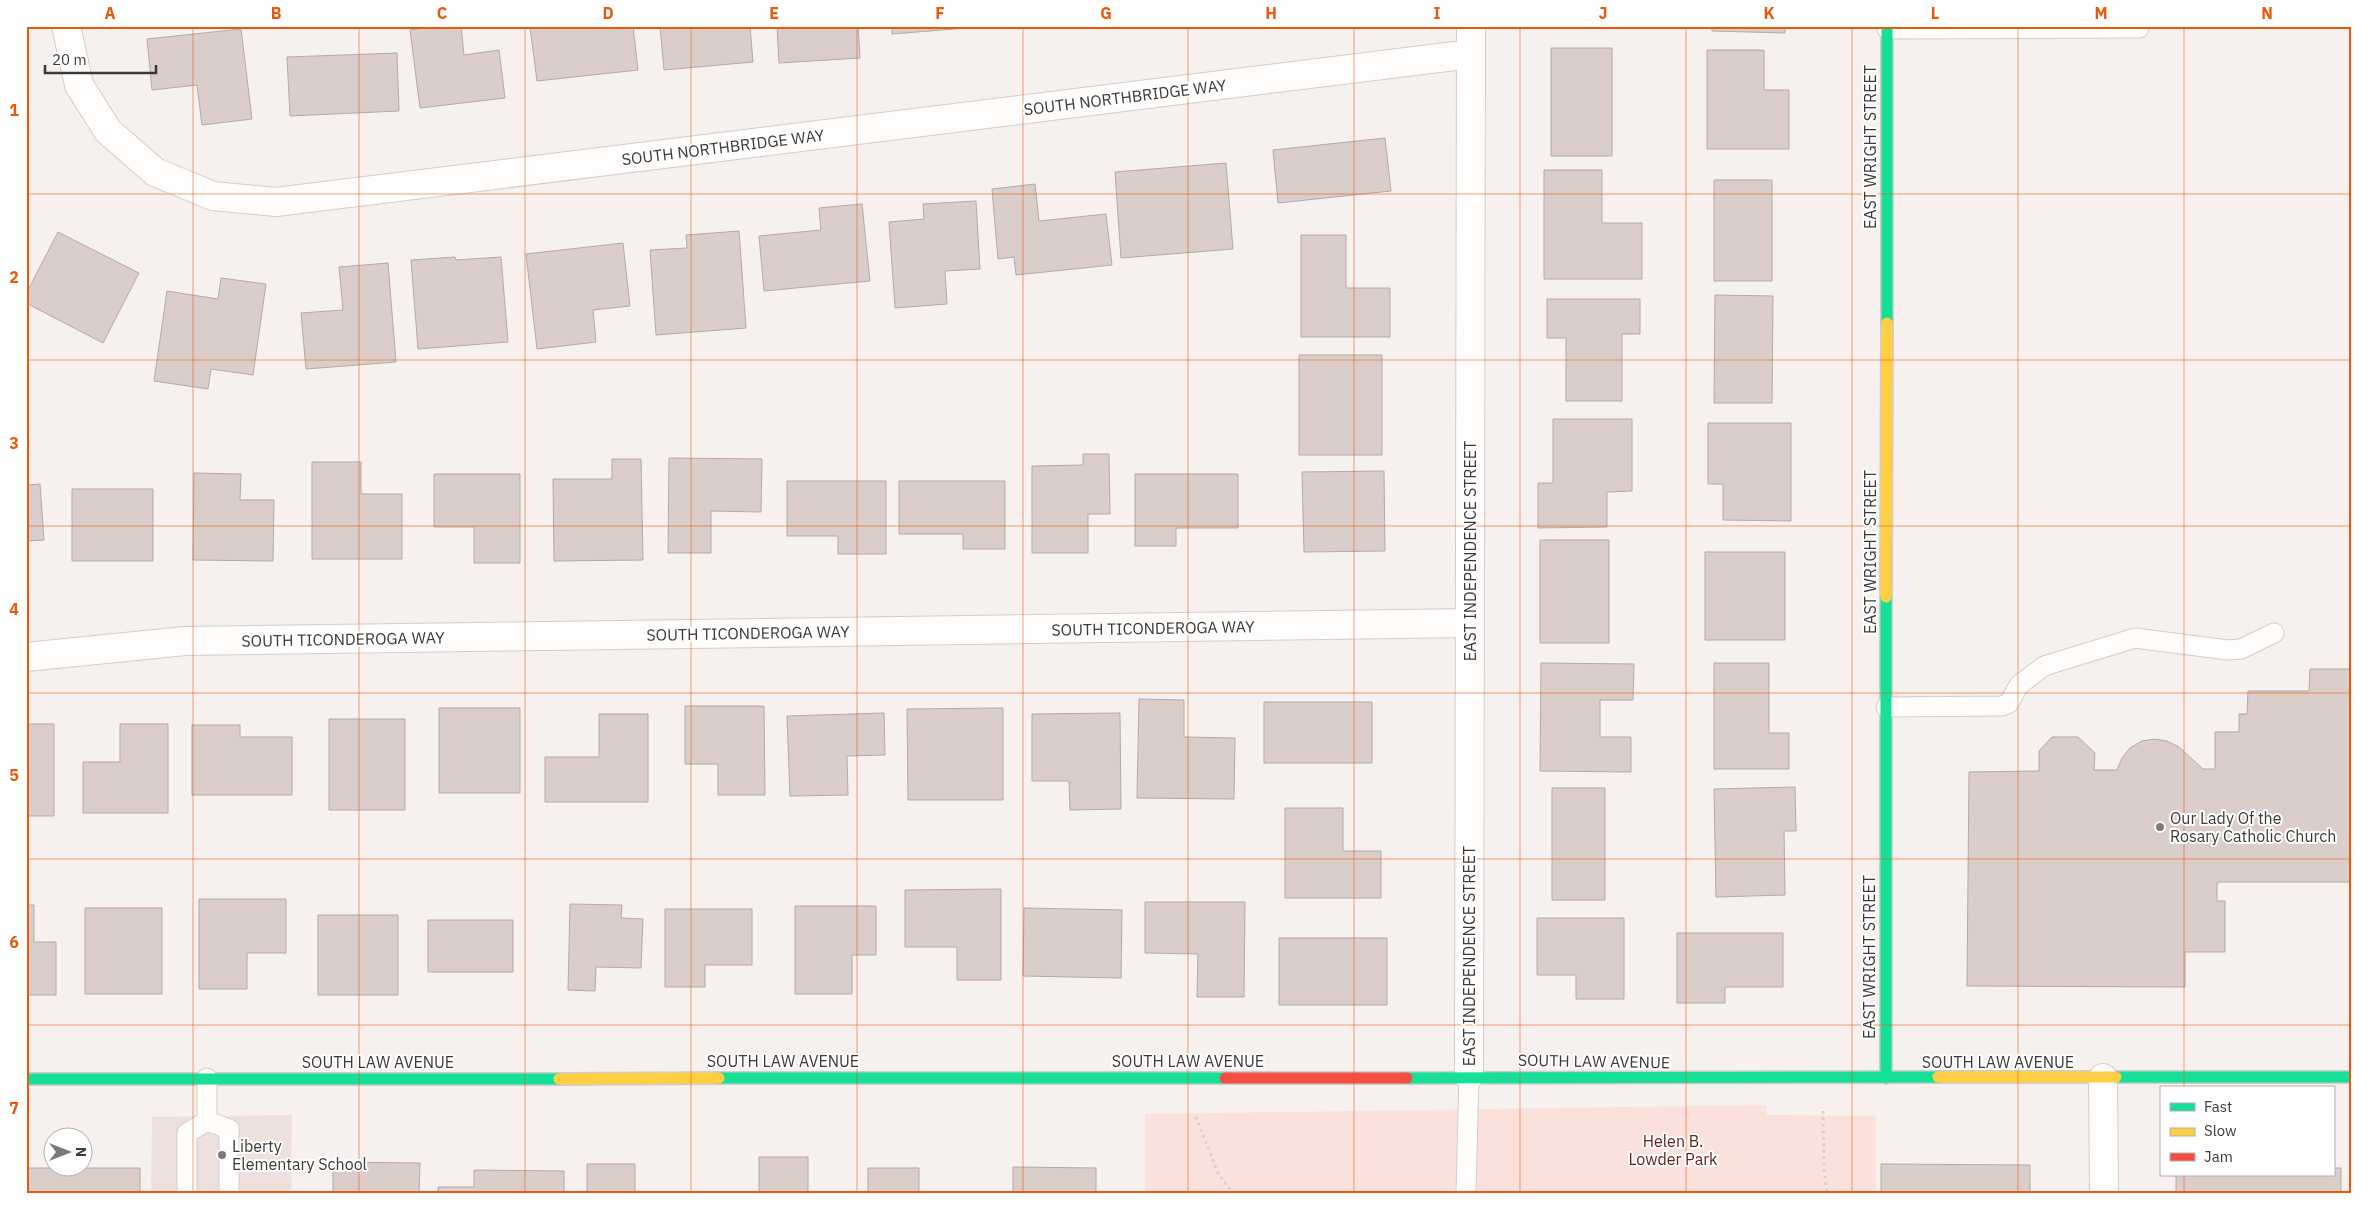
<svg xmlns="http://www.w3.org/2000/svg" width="2377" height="1219" font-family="'IBM Plex Sans',sans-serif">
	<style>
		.built { fill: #eee0dd }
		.green { fill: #fae1dc }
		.building { fill: #dbcdca; stroke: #b0acaa }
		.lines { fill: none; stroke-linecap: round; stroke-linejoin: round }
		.lane-casing { stroke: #d2cdcc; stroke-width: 21 }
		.street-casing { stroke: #d2cdcc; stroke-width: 30 }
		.fast-casing { stroke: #d2cdcc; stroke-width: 14 }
		.slow-casing { stroke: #d2cdcc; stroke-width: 14 }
		.jam-casing { stroke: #d2cdcc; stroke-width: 14 }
		.path { stroke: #d3d0cf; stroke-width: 3; stroke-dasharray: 2.5 4; stroke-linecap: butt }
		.lane { stroke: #fefdfc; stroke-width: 19 }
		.street { stroke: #fefdfc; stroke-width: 28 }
		.fast { stroke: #16e098; stroke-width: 11 }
		.slow { stroke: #ffcf43; stroke-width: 11 }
		.jam { stroke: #f24e42; stroke-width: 11 }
		.grid { fill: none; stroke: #e8590c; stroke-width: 1; stroke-opacity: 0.55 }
		.poi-dot { fill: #7e7978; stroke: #fefefe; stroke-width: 2 }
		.labels { text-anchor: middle; stroke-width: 4; stroke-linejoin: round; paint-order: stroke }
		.street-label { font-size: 16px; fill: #3e3939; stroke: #fefefe }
		.poi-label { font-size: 16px; fill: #3e3939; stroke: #fefefe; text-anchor: start }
		.park-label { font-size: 16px; fill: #682219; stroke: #fefefe }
		.neatline { fill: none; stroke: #e8590c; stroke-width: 2 }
		.grid-label { font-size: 16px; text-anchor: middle; font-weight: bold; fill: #e8590c }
	</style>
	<rect width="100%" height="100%" fill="#f6f0ee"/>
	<path class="built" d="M292,1115l-1,78h-140l1,-76z"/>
	<path class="green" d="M1766,1105l1,10 109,1v77h-731v-79z"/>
	<path class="building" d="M438,26h23l3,29 35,-5 6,48 -85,10 -10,-78z
		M541,26h92l5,44 -101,11 -7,-54z
		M660,26h90l3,36 -89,8z
		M777,26h81l2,32 -81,5z
		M892,26h99l-99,8z
		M1712,26h73v7l-73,-2z
		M241,29l11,90 -50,6 -5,-40 -45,5 -5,-51z
		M1551,48h61v108h-61z
		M1707,50h57v40h25v59h-82z
		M397,53l2,58 -109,5 -3,-59z
		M1385,138l6,53 -113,12 -5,-53z
		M1226,163l7,86 -112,9 -6,-86z
		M1544,170h58v53h40v56h-98z
		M1714,180h58v101h-58z
		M1035,184l4,37 67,-7 6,51 -96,10 -2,-18 -16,2 -6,-70z
		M976,201l4,68 -35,2 2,33 -52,4 -6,-86 35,-3 -1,-15z
		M862,204l8,77 -106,10 -5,-55 62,-6 -2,-22z
		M739,231l7,97 -90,7 -6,-85 37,-2 -1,-13z
		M58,232l81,41 -36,70 -77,-40v-9z
		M1301,235h45v53h44v49h-89z
		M623,243l7,63 -37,4 3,32 -59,7 -11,-95z
		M455,257l1,3 45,-3 7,85 -90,7 -7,-89z
		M388,263l8,99 -90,7 -5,-56 42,-3 -4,-43z
		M221,278l45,6 -13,91 -42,-6 -3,20 -54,-8 13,-90 51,8z
		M1715,295l58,1 -1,107h-58z
		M1547,299h93v35h-18v67h-56v-63h-19z
		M1299,355h83v100h-83z
		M1553,419h79v72l-25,1v35l-69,1v-45h15z
		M1708,423h83v98l-68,-1v-36h-15z
		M1083,454h26l1,60h-22v39h-56v-87l51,-1z
		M669,458l93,1 -1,53 -50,-1v42h-43z
		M612,459h29l2,101 -89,1 -1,-82h59z
		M312,462h49v32h41v65h-90z
		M1384,471l1,80 -81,1 -2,-80z
		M194,473l47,1 -1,26h34l-1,61 -80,-1z
		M434,474h86v89h-46v-36h-40z
		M1135,474h103v54h-62v18h-41z
		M787,481h99v73h-48v-18h-51z
		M899,481h106v68h-42v-15h-64z
		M40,484l4,56 -18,1v-56z
		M72,489h81v72h-81z
		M1540,540h69v103h-69z
		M1705,552h80v88h-80z
		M1541,663l93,1 -1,36h-33v37h31v35l-91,-1z
		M1714,663h55v70h20v36h-75z
		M2310,669h41v213h-134v19h8v51h-40v35l-218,-1 2,-214 70,-1v-20l13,-14h26l17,16 -1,17h23l5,-12 8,-10 12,-7 13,-2 12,2 12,6 24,22h12v-37h24v-18h8l1,-23h61z
		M1139,699l45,1v37l51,1 -1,61 -97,-1z
		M1264,702h108v61h-108z
		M685,706h79l1,89h-47v-31h-33z
		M439,708h81v85h-81z
		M1003,708v92h-95l-1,-91z
		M884,713l1,42 -38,1 1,39 -58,1 -3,-80z
		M1120,713l1,96 -51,1 -1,-29h-37v-67z
		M599,714h49v88h-103v-45h54z
		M329,719h76v91h-76z
		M26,724h28v92h-28z
		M120,724h48v89h-85v-51h37z
		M192,725h48v12h52v58h-100z
		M1795,787l1,44h-12l1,64 -69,2 -2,-108z
		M1552,788h53v112h-53z
		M1285,808h58v43h38v47h-96z
		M1001,889v91h-44v-33h-52v-57z
		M199,899h87v54h-39v36h-48z
		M1145,902h100l-1,95h-47l1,-43 -53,-1z
		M570,904l52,1 -1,13 22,1 -2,49 -45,-1 -1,24 -27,-1z
		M26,905h8v37h22v53h-30z
		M795,906h81v49h-24v39h-57z
		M85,908h77v86h-77z
		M1024,908l98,2 -1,68 -98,-2z
		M665,909h87v56h-47v22h-40z
		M318,915h80v80h-80z
		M1537,918h87v81h-48v-24h-39z
		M428,920h85v52h-85z
		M1677,933h106v54h-58v16h-48z
		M1279,938h108v67h-108z
		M759,1157h49v36h-49z
		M333,1162l87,1 -1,30h-86z
		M587,1164h48v29h-48z
		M1881,1164l149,1v28h-149z
		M1013,1167l83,1v25h-83z
		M26,1168h114v25h-114z
		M868,1168h51v25h-51z
		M2333,1168h8v25h-165v-18h157z
		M474,1170l90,1v22h-126v-6h36z"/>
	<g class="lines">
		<defs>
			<path id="lane" d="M1887,29l252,-1
				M1886,707l116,-1 7,-3 10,-18 25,-19 91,-28 93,12 13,-1 33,-16
				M207,1078v43
				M187,1193v-60l20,-12 22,8v64
				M1466,1193l3,-117"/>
			<path id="street" d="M66,26l13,59 29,46 47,41 58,24 63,6 1195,-148
				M26,657l159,-16 1285,-18
				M1469,1076l2,-1050
				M2103,1078l1,115"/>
			<path id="fast" d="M1887,323v-297
				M2116,1077h235
				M719,1078h506
				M1407,1078l531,-1
				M1886,1078v-481
				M26,1079h533"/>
			<path id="slow" d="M1886,597l1,-274
				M1938,1077h178
				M559,1079l160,-1"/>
			<path id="jam" d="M1225,1078h182"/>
		</defs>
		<use href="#lane" class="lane-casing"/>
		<use href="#street" class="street-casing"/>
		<use href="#fast" class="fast-casing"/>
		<use href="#slow" class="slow-casing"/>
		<use href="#jam" class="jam-casing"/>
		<path class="path" d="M1823,1111l1,59 3,23
			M1196,1117l22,56 15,20"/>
		<use href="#lane" class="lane"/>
		<use href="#street" class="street"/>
		<use href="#fast" class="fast"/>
		<use href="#slow" class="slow"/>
		<use href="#jam" class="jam"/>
	</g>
	<path class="grid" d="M193,26v1167M359,26v1167M525,26v1167M691,26v1167M857,26v1167M1023,26v1167M1188,26v1167M1354,26v1167M1520,26v1167M1686,26v1167M1852,26v1167M2018,26v1167M2184,26v1062M26,194h2325M26,360h2325M26,526h2325M26,693h2325M26,859h2325M26,1025h2325M2184,1175v18"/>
	<g class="poi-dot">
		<circle cx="2160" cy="827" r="5"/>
		<circle cx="222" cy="1155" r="5"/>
	</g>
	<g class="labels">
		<g class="street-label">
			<text transform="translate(1125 97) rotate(-7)" y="6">SOUTH NORTHBRIDGE WAY</text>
			<text transform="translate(723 147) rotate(-7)" y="6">SOUTH NORTHBRIDGE WAY</text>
			<text transform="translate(1870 147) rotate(-90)" y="6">EAST WRIGHT STREET</text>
			<text transform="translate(1470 551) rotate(-90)" y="6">EAST INDEPENDENCE STREET</text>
			<text transform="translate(1870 552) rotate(-90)" y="6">EAST WRIGHT STREET</text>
			<text transform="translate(1153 628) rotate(-1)" y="6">SOUTH TICONDEROGA WAY</text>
			<text transform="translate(748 633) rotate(-1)" y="6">SOUTH TICONDEROGA WAY</text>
			<text transform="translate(343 639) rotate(-1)" y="6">SOUTH TICONDEROGA WAY</text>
			<text transform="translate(1469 956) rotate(-90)" y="6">EAST INDEPENDENCE STREET</text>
			<text transform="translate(1869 957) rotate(-90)" y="6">EAST WRIGHT STREET</text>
			<text x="783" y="1067">SOUTH LAW AVENUE</text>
			<text x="1188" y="1067">SOUTH LAW AVENUE</text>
			<text transform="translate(1594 1061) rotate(1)" y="6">SOUTH LAW AVENUE</text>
			<text x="378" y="1068">SOUTH LAW AVENUE</text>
			<text x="1998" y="1068">SOUTH LAW AVENUE</text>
		</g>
		<g class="poi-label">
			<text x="2170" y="824">Our Lady Of the<tspan x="2170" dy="18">Rosary Catholic Church</tspan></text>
			<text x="232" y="1152">Liberty<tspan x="232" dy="18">Elementary School</tspan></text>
		</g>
		<g class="park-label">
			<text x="1673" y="1147">Helen B.<tspan x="1673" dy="18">Lowder Park</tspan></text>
		</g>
	</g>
	<rect width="2377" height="1219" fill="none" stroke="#fefefe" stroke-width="55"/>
	<rect x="2160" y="1086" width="175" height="90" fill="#fefefe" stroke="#b1afaf"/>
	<rect x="2170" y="1103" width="25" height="8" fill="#16e098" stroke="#b1afaf"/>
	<text x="2204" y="1112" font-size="15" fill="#3e3939">Fast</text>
	<rect x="2170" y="1128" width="25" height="8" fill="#ffcf43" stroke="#b1afaf"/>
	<text x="2204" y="1136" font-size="15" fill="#3e3939">Slow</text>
	<rect x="2170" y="1153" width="25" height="8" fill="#f24e42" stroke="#b1afaf"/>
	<text x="2204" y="1162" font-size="15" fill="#3e3939">Jam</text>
	<g transform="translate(68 1152) rotate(90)"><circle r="24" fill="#fefefe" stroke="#b1afaf"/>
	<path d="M0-4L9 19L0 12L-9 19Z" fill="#7e7978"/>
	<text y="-8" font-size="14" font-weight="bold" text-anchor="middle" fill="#3e3939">N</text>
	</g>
	<path d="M45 65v8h111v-8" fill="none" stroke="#3e3939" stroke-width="2.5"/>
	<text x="52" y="65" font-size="15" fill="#3e3939" stroke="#fefefe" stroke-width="4" paint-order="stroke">20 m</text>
	<rect x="28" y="28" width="2322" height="1164" class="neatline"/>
	<g class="grid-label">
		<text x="110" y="19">A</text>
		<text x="276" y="19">B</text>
		<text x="442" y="19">C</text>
		<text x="608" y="19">D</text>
		<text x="774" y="19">E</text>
		<text x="940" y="19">F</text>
		<text x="1106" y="19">G</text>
		<text x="1271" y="19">H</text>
		<text x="1437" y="19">I</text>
		<text x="1603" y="19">J</text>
		<text x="1769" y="19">K</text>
		<text x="1935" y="19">L</text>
		<text x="2101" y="19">M</text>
		<text x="2267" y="19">N</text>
		<text x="14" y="116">1</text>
		<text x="14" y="283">2</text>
		<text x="14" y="449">3</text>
		<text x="14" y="615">4</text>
		<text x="14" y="781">5</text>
		<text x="14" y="948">6</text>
		<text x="14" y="1114">7</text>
	</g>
</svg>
